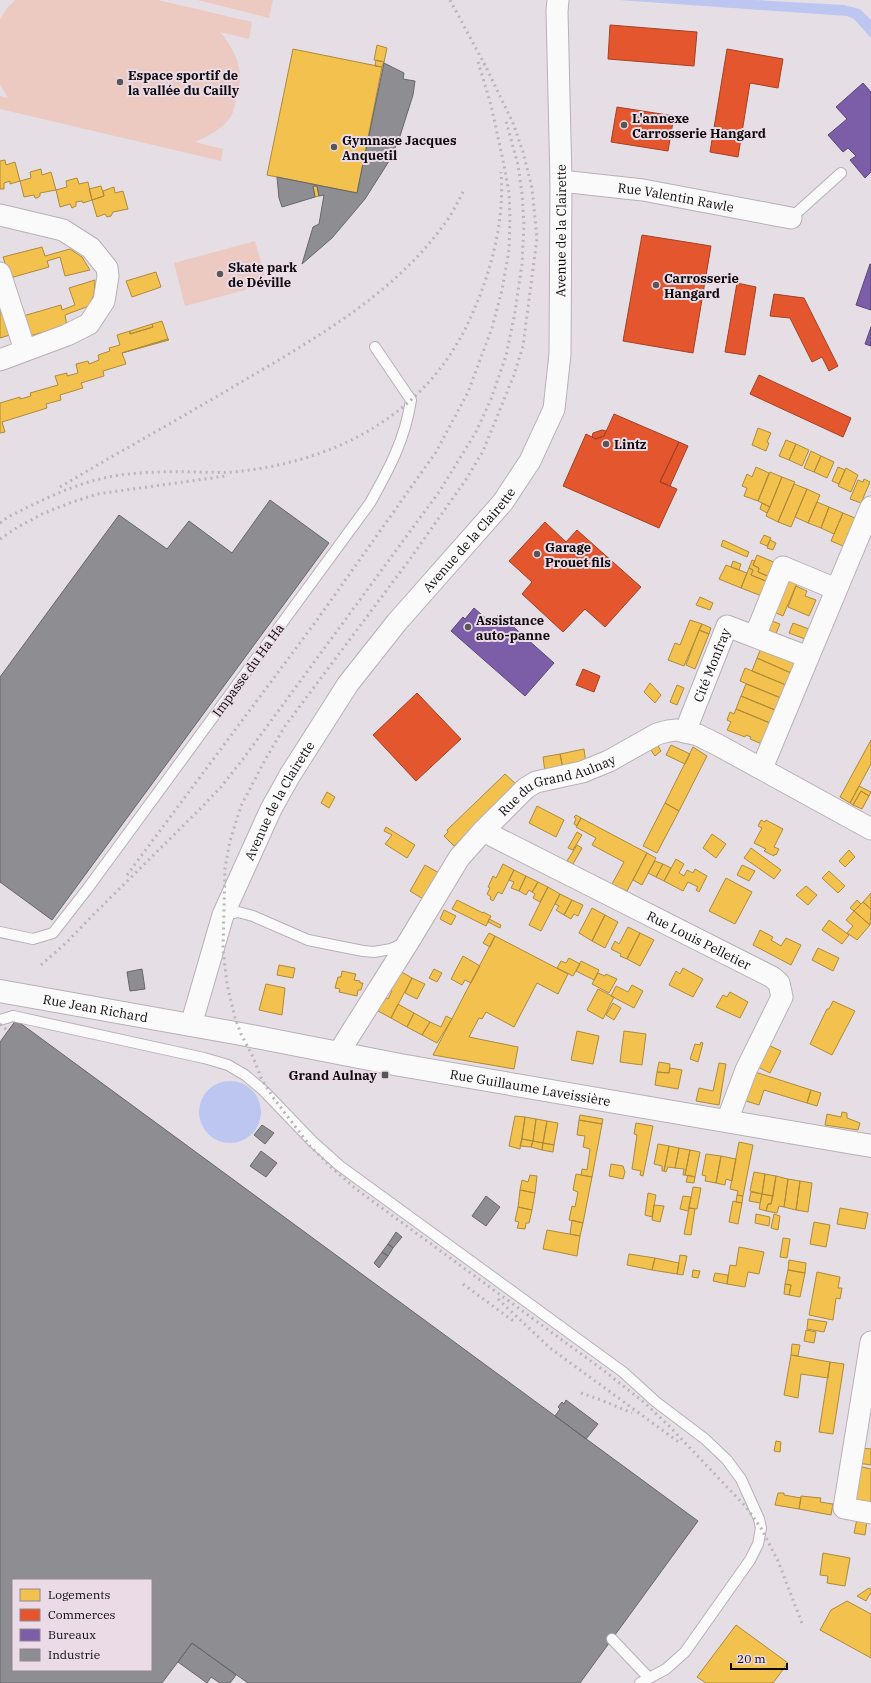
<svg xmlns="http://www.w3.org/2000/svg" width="871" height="1683" font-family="'IBM Plex Serif',serif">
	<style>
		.green { fill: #eccac2 }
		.water { fill: #bcc6f0 }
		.homes { fill: #f2c14e; stroke: #ae8a3b }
		.shops { fill: #e4572e; stroke: #a44024 }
		.offices { fill: #7b5ea7; stroke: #5b4579 }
		.industry { fill: #8d8d92; stroke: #67666a; fill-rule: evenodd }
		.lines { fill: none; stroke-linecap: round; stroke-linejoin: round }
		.service-casing { stroke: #b7b0b5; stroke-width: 12 }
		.minor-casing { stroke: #b7b0b5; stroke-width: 23 }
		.tertiary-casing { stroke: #b7b0b5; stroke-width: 24 }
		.service { stroke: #fbfafb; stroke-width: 10 }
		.minor { stroke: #fbfafb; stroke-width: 21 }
		.tertiary { stroke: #fbfafb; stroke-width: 22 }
		.rail { stroke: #b8b6b8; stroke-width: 3; stroke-dasharray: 2 4; stroke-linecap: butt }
		.poi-dot { fill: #5a5559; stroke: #eadbe6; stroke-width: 1.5 }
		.labels { text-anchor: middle; stroke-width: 4; stroke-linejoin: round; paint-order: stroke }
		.poi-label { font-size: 13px; font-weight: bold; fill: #0f0b0e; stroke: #eadbe6; text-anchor: start }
		.street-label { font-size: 13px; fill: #0f0b0e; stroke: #eadbe6 }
	</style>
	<rect width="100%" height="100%" fill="#e6dee5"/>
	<path class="green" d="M15,0h143l94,22 -3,17 -29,-7c11,12 21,31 20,47 0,6 -3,13 -4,18 -1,7 -2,15 -6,21 -9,12 -22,18 -35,24l28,7 -2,12 -221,-52v-13l8,2 -8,-13v-66l7,-11z
		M197,0h76l-4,18z
		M255,241l12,43 -82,22 -11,-43z"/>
	<path class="water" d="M619,0h135l90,5 16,4 11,11v18l-17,-19 -7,-3z
		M199 1112a31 31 0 1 1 62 0a31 31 0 1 1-62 0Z"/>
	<path class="homes" d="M377,45l10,3 -3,14 -10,-2z
		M293,49l89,18 -25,126 -90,-18z
		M376,60l8,2 -2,5 -7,-1z
		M5,160l1,5 9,-3 5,19 -10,3v-3l-6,2v6h-4v-28z
		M41,169l1,6 9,-3 5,18 -16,3v3l-3,2h-2l-1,-3 -10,2 -4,-16 11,-3 -1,-6z
		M77,178l2,6 9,-2 4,18 -9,3 -1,-2 -6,1v4l-4,2 -2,-4 -10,3 -4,-17 11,-3 -1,-6z
		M101,186l3,10 -12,4 -3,-11z
		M313,186h4l2,10 -4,1z
		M114,187l1,6 8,-2 5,18 -15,3 -2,4 -4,1 -2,-3 -8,3 -5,-17 12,-4 -1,-5z
		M42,247l3,9 25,-7 12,8 8,13 -25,6 -5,-19 -13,4 2,6 -39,11 -7,-21z
		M156,272l5,15 -29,10 -6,-16z
		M95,280l-1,14 -5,12 -24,9 2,11 -38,10 -6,-20 38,-11 1,5 13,-5 -6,-17z
		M0,306l10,29 -10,3z
		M162,321l6,18 -46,14 4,11 -23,7 1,5 -23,7 2,5 -23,7 1,5 -15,4 1,4 -45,14 3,10 -5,1v-30l20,-6v2l11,-3 -1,-3 28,-8 -3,-9 12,-3v3l11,-3 -2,-9 12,-3 1,3 10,-4 -1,-5 12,-4 -1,-3 11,-3 -3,-10 13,-4v3l23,-7 -1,-3z
		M152,324l1,3 -23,7v-3z
		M168,339l1,1 -47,13z
		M758,428l13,5 -4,9 2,1 -3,8 -14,-6z
		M786,440l10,4 -7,16 -10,-4z
		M796,444l13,6 -7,16 -13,-6z
		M811,451l10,5 -7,16 -10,-4z
		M821,456l13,6 -7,16 -13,-6z
		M756,467l13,6 -11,28 -14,-5 3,-8 -5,-2 5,-12 5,3z
		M838,467l7,3 -6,14 -7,-3z
		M846,468l12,7 -7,17 -13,-6z
		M770,472l12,5 -12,30 -12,-6z
		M782,477l13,5 -17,40 -12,-6z
		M864,479l6,3 -9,21 -11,-4 8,-19 5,2z
		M794,484l13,5 -16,38 -13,-5z
		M807,489l13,6 -12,28 -13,-6z
		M817,502l12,5 -8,21 -13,-5z
		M762,503l8,4 -3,6 -7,-4z
		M829,507l14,6 -9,21 -13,-6z
		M843,513l12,5 -12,28 -12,-5z
		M764,535l7,3 -4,8 -7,-3z
		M723,540l26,12 -2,5 -26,-11z
		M770,540l6,3 -3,7 -6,-2z
		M757,555l19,8 -6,14 -12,-5 1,-4 -6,-3z
		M752,560l3,1 -2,4 6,3 -1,4 12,5 -2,5 -17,-7 2,-5 -4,-2z
		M733,561l8,3 -2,6 -8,-3z
		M726,565l21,8 -6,15 -22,-9z
		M749,568l4,2 -2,5 17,7 -6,14 -21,-8z
		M789,578l9,3 -15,35 -11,-5z
		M796,586l11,5 -2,5 11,4 -7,16 -21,-9z
		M700,597l13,6 -3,7 -14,-5z
		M690,620l12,4 -18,42 -16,-6 7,-17 5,2z
		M769,620l11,4 -5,12 -11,-5z
		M793,623l16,6 -4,10 -16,-6z
		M702,624l9,4 -2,6 -10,-4z
		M699,630l10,4 -14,35 -9,-4z
		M762,646l34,14 -5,13 -34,-15z
		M757,658l34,15 -5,12 -34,-14z
		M745,668l41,17 -5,13 -41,-17z
		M650,683l11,12 -6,8 -11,-11z
		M746,684l35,14 -6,12 -34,-14z
		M677,685l7,3 -7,17 -7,-3z
		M741,696l34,14 -5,13 -34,-14z
		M736,709l34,14 -8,21 -12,-5 1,-2 -5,-2 -1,2 -18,-7 4,-8 -4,-2 3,-8 4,2z
		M871,740v24l-21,39 -10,-6z
		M657,744l4,7 -6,5 -5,-7z
		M671,745l19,9 -5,10 -19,-9z
		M693,747l14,9 -28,55 -14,-8z
		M584,749l2,15 -23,5 -3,-15z
		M560,754l3,15 -18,3 -2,-15z
		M505,774l12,11 -63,61 -10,-10 4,-4 -1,-2z
		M859,786l12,6 -2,4 -8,-5 -8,14 -3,-2z
		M861,791l8,5 -7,13 -9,-4z
		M327,792l8,5 -6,11 -8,-5z
		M665,803l14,8 -22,42 -14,-7z
		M537,806l27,14 -8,17 -27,-14z
		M576,815l5,3 -4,8 -3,-2 2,-5 -2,-2z
		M581,818l66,35 -20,38 -15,-7 12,-22 -32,-17 4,-7 -20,-11z
		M761,820l4,2 1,-2 17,9 -9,18 5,2 -3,6 -1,-1 -1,2 -10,-5 2,-2 -12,-6 8,-15 -4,-2z
		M386,827l29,18 -8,13 -22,-14 7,-9 -8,-4z
		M577,832l5,3 -9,15 -5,-2z
		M712,834l14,10 -10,14 -13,-10z
		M577,845l5,3 -9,16 -6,-3z
		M751,848l30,22 -7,9 -30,-21z
		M849,850l6,7 -10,10 -6,-6z
		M647,853l9,5 -14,27 -9,-5z
		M676,859l8,5 -5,9 5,3 3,-6 6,3 2,-4 12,7 -8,16 -3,-2 2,-3 -10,-5 -5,9 -19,-10z
		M655,861l8,3 -7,13 -8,-4z
		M503,864l11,6 -12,24 -4,-2 -5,9 -3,-2 1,-2 -4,-3 3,-6 -2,-1 5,-11 3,2z
		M663,864l8,4 -7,13 -8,-4z
		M425,865l14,8 -16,26 -13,-8z
		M742,865l13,6 -6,10 -12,-6z
		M514,870l12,6 -7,15 -8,-3 3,-6 -5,-2z
		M829,871l16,15 -7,7 -16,-15z
		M526,876l12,6 -6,10 -3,-2 -3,5 -7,-4z
		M726,878l26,14 -17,32 -26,-13z
		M538,882l10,5 -8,15 -7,-4 2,-4 -3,-2z
		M806,886l11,9 -9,10 -12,-10z
		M548,887l12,7 -19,37 -12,-6z
		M871,893v16l-8,-7z
		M560,894l12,6 -8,15 -8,-5 3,-4 -4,-2z
		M457,900l26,13v-1l8,4 -5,10 -34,-17z
		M572,900l11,5 -5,11 -4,-2 -3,5 -7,-4z
		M857,900l4,4 -7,7 -4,-3z
		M863,902l8,7 -1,16 -16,-14z
		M592,908l13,7 -13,26 -13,-8z
		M444,910l12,6 -5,9 -11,-6z
		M854,911l16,14 -13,15 -10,-7 6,-7 -7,-6z
		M605,915l13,7 -13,26 -13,-7z
		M489,919l12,6 -1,3 -12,-6z
		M829,920l20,15 -7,9 -20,-14z
		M628,927l12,6 -13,26 -7,-3 1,-2 -10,-5 4,-8 4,3z
		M760,930l13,7 -2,3 10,6 5,-8 15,7 -10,20 -38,-20z
		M489,933l6,3 -5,11 -7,-4z
		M640,933l14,7 -14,26 -13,-7z
		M495,936l73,38 -10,20 -21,-11 -23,44 -28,-15 -4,7 -3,-1 -10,19 49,10 -4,22 -81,-14z
		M818,948l21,10 -6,13 -21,-11z
		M463,956l17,10 -9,17 -6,-3 -3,5 -11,-6z
		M569,958l11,6 -7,12 -16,-8 4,-7 5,2z
		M581,961l18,9 -5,10 -18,-9z
		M279,965l16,3 -2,10 -16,-3z
		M683,968l20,11 -10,18 -24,-12 7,-14 4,3z
		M434,969l8,4 -5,9 -8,-4z
		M342,971l14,3 -2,6 6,1v2h3l-2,7h-3l-1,6 -18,-4 1,-3 -5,-1 3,-11h3z
		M400,971l12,7 -21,40 -15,-8 8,-13 4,2 4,-8 -3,-2z
		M598,973l7,3 1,-2 11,5 -8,14 -17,-9z
		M412,978l13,6 -8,15 -12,-6z
		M266,984l19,4 -3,27 -23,-5z
		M632,985l11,6 -9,17 -23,-12 5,-10 12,6z
		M598,989l16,8 -11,22 -16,-9z
		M730,992l18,10 -8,16 -24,-11 7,-12 4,2z
		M833,1001l22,10 -23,44 -22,-11 17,-35h2z
		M613,1003l8,5 -7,12 -8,-5z
		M398,1004l16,9 -7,14 -16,-9z
		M414,1013l16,9 -8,13 -15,-8z
		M446,1016l6,3 -15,24 -15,-8 8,-13 11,5z
		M577,1031l22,5 -6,28 -22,-4z
		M624,1031l22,3 -4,31 -22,-3z
		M701,1042l2,1 -5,19 -8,-3 5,-15 5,1z
		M768,1045l13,6 -11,22 -12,-6z
		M659,1062l11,2 -1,9 -12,-1z
		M719,1063l7,1 -7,41 -23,-4 3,-13 14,3z
		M670,1068l12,2 -4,19 -23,-4 2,-13 12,1z
		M755,1072l56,18 -4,13 -43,-13 -5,15 -13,-4z
		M811,1090l10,3 -4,13 -10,-3z
		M842,1112l5,1v5l13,5 -2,7 -33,-5 2,-11 14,3z
		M580,1115l23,4 -1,5 -23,-4z
		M515,1116l10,1 -5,32 -11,-3z
		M525,1117l11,2 -3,22 -11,-2z
		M536,1119l11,2 -4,22 -10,-2z
		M579,1120l23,4 -10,53 -11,-2 1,-6 5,1 3,-21 -7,-2 2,-11 -8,-1z
		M547,1121l11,2 -4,22 -11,-2z
		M636,1123l17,3 -10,50 -3,-1 1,-4 -9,-2 5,-34 -3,-1z
		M522,1139l11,2 -2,6 -11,-1z
		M533,1141l10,2 -1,7 -11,-3z
		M739,1142l14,3 -10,51 -6,-1 1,-4 -8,-2z
		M543,1143l11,2 -1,7 -11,-2z
		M658,1144l11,2 -5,25h-2v-5l-8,-2z
		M669,1146l10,2 -4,20 -7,-1 -2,5 -2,-1z
		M679,1148l11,2 -5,25h-2l1,-6 -9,-1z
		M690,1150l10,2 -5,25 -10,-2z
		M706,1154l15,2 -5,27 -11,-2 1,-5 -4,-1z
		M721,1156l15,3 -4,22 -6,-2 -1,6 -9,-2z
		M611,1164l12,2 2,6 -2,7 -14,-3z
		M754,1172l11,2 -3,20 -12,-3z
		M576,1174l16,3 -9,46 -14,-3 3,-14 3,1 3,-15 -5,-2z
		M765,1174l11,2 -3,20 -11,-2z
		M530,1175l7,1 -2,17 -15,-3 2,-10 6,2z
		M688,1175l7,2 -1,6 -8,-1z
		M776,1176l12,3 -4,28 -5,-1 -2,7 -11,-2 2,-7h3z
		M788,1179l12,2 -4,29 -12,-3z
		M800,1181l12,2 -4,29 -12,-2z
		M693,1187l8,1 -4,21 -8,-1z
		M520,1190l15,3 -3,17 -14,-3z
		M751,1192l11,2 -2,9 -11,-2z
		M648,1193l8,2 -4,22 -7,-2z
		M762,1194l11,2 -2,8h-3l-2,7 -7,-2z
		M737,1195l6,1 -1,7 -6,-1z
		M683,1196l8,1 -3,14 -8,-2z
		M733,1201l9,2 -4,21 -9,-2z
		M654,1205l10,1 -4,16 -8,-2z
		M518,1207l14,3 -3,13h-3l-1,6 -8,-1 2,-6 -4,-1z
		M689,1208l6,1 -4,26 -7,-1z
		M840,1208l28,5 -3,16 -28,-5z
		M756,1214l14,3 -1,9 -14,-3z
		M774,1214l6,2 -2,14 -7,-2z
		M572,1220l11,3 -3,13 -10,-2z
		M814,1222l16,3 -4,22 -16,-3z
		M547,1230l33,6 -3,20 -34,-7z
		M783,1238l7,1 -3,19 -7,-1z
		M739,1247l25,5 -5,22 -11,-2 -3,15 -18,-3 3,-19 6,1z
		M629,1254l26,4 -3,12 -25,-5z
		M680,1255l7,1 -4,19 -6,-1z
		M655,1258l24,5 -2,11 -25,-4z
		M789,1260l17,3 -1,10 -17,-3z
		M693,1270l7,1 -2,7 -6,-1z
		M788,1270l17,3 -5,24 -11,-2 2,-10 -6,-1z
		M817,1272l23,5 -2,11h4l-2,11 -4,-1 -3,22 -24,-5z
		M715,1273l13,2 -1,9 -14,-3z
		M785,1284l6,1 -2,10 -5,-1z
		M808,1319l19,3 -3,10 -17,-3z
		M806,1330l10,2 -2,11 -10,-2z
		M792,1344l8,1 -2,11 -7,-1z
		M791,1355l39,7 -2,16 -27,-4 -3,24 -14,-3z
		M830,1362l14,2 -11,70 -14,-2z
		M776,1441l5,1 -1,10 -6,-1z
		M861,1448l10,1v16l-13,-2z
		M858,1466l13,3v35l-19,-4z
		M778,1493h6v2l17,3 -2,11 -24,-4z
		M801,1496l20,2 -1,4 13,2 -2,11 -32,-6z
		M857,1519l10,2 -2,14 -11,-2z
		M823,1553l27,5 -5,28 -18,-3 1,-7 -8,-1z
		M869,1588l2,1v5h-1l-4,7 -9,-5z
		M847,1601l24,13v44l-51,-28 11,-20z
		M736,1625l52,38 -15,20h-67l-9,-6z"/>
	<path class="shops" d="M610,25l87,7 -3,34 -86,-7z
		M727,49l56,10 -5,29 -28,-5 -12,74 -28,-5z
		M617,107l57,9 -6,35 -57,-9z
		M642,235l69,11 -18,107 -70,-12z
		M737,283l19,4 -11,68 -20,-3z
		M774,294l30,4 34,68 -9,5 -7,-14 -10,5 -22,-44 -20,-2z
		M759,375l92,43 -8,19 -93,-43z
		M614,414l65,28 -19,40 17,7 -18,39 -96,-42 23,-52 10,5 8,-3z
		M602,430l4,1 -2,5 -8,3 -4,-2 1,-4z
		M679,442l9,4 -18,40 -10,-4z
		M545,522l21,20 11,-12 64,57 -36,40 -20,-18 -22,23 -41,-38 10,-12 -23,-21z
		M583,669l17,7 -6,16 -18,-7z
		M417,693l44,46 -45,42 -43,-46z"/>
	<path class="offices" d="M863,83l8,9v80l-6,6 -15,-18 6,-4 -8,-8 -5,4 -15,-17 19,-16 -11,-12z
		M870,264h1v46l-15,-5z
		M871,327v19l-6,-2z
		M474,608l17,15 8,-9 55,49 -29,33 -74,-65 12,-14 2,2z"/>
	<path class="industry" d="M384,63l20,10 -1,6 12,2 -2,14 -13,41 -9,22 -26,41 -33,39 -30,26 11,-37 6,-3 5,-29 -5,1 -2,-10h-4l2,11 -33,10 -3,-9 -2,-21 80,16z
		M270,500l59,43 -277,377 -52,-38v-205l119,-162 48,34 22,-28 43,32z
		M142,969l3,20 -15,2 -3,-19z
		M16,1020l682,501 -118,162h-332l-56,-40 -30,40h-162v-641zM13,1580h138v90h-138z
		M262,1125l12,8 -9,11 -11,-9z
		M261,1151l16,12 -11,14 -16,-11z
		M486,1196l14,11 -14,19 -14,-10z
		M396,1232l6,5 -9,11 -5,-4z
		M388,1244l5,4 -5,8 -6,-4z
		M382,1252l6,4 -9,12 -5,-5z
		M566,1400l32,24 -12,15 -31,-23 5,-7 -2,-2 4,-5 2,2z
		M192,1643l44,32 -6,8h-10l-9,-6 -4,6 -29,-21z"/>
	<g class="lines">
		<defs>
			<path id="service" d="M791,218l50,-45
				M223,915l15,-3 15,4 55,24 55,11 11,1 17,-3 13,-6
				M0,932l33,7 20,-6 35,-45 282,-385c19,-34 35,-63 41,-103l-36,-53
				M0,1020l13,-4 191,42 24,7 17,10 19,16 48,50 28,25 283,206 33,30 49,37 22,21 14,19 18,40 2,9 -3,16 -8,16 -65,92 -19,17 -26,14
				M612,1639l37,39"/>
			<g id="minor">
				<path id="s1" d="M561,181l82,9 148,28"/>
				<path d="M0,215l63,15 28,18 16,20 1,8 -4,25 -15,23 -22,11 -67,25"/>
				<path d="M0,273l25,77"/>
				<path d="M755,636l28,-69 53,22"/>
				<path id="s2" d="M685,732l42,-106 81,31"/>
				<path d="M762,768l109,-261"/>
				<path id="s3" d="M483,831l289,146 7,6 3,14 -36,73 -19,51"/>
				<path id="s4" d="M191,1025l32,-110 48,-106 19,-34 58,-91 49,-62 106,-120 27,-41 24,-52 6,-55 1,-173 -4,-170 1,-11"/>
				<path id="s5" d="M339,1052l70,-111 50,-83 24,-27 43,-43 10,-6 46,-10 27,-11 48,-27 11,-3 9,-1 21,5 20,10 153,84"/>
				<path d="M871,1342l-27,166 27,5"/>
			</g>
			<g id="tertiary">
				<path id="s6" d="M0,991l241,43 159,31 471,81"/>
			</g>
		</defs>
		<use href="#service" class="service-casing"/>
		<use href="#minor" class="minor-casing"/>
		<use href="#tertiary" class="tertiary-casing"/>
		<use href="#service" class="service"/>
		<use href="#minor" class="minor"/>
		<use href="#tertiary" class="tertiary"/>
		<path class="rail" d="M450,0l36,67
			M484,63l29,60 10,29 9,36 5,50 -14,108 -9,29 -31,76 -16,27 -57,81 -125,167 -20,34 -24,46 -11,35 -5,27 -2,81 4,35 8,34 6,16 12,23 9,23 13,20 35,46 21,21 25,22 247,181 43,34 25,24 75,79 15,21 17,33 25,65
			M60,487c59,-35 119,-68 178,-103 76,-45 158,-90 210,-165 6,-9 11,-19 16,-29
			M0,523l8,-6c36,-18 71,-36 112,-42 25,-3 50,-4 75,-3 12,0 25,1 37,0 101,-9 193,-56 237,-151 21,-45 36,-98 32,-149
			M0,539l18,-12 26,-14 26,-10 27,-9 129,-18
			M127,875l190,-255 119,-168 32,-60 24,-64 10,-38 7,-40 1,-31 -1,-26 -5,-28 -13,-60 -13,-43
			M41,965l26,-23 25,-26 108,-107 21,-22 22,-28 196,-267 37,-60 15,-33 15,-43 9,-44 7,-48 2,-39 -2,-32 -4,-28 -12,-44
			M0,1024l8,7
			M463,1284l53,39
			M498,1299l52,49 130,95
			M581,1393l20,7 31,13"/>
	</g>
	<g class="poi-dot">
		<circle cx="120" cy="82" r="4"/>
		<circle cx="624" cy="125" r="4"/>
		<circle cx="334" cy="147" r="4"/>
		<circle cx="220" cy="274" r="4"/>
		<circle cx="656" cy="285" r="4"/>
		<circle cx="606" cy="444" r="4"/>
		<circle cx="537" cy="554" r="4"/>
		<circle cx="468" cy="627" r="4"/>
		<rect x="381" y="1071" width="8" height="8" rx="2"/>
	</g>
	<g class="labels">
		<g class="poi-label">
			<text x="128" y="80">Espace sportif de<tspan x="128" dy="15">la vallée du Cailly</tspan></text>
			<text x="632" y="123">L'annexe<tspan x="632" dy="15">Carrosserie Hangard</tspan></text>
			<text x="342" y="145">Gymnase Jacques<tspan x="342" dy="15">Anquetil</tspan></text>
			<text x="228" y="272">Skate park<tspan x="228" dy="15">de Déville</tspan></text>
			<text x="664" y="283">Carrosserie<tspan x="664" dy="15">Hangard</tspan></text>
			<text x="614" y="449">Lintz</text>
			<text x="545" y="552">Garage<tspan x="545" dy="15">Prouet fils</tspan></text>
			<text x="476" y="625">Assistance<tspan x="476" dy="15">auto-panne</tspan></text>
			<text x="377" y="1080" text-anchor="end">Grand Aulnay</text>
		</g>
		<g class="street-label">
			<text dy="5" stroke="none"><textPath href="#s1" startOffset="116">Rue Valentin Rawle</textPath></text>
			<text dy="5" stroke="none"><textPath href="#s4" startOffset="902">Avenue de la Clairette</textPath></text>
			<text dy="5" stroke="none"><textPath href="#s4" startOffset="566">Avenue de la Clairette</textPath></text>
			<text dy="5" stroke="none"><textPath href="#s2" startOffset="72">Cité Monfray</textPath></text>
			<text transform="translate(248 670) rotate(-54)" y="5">Impasse du Ha Ha</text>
			<text dy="5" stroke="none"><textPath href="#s5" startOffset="354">Rue du Grand Aulnay</textPath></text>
			<text dy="5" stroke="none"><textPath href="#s4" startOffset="242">Avenue de la Clairette</textPath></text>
			<text dy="5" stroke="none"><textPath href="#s3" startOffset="242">Rue Louis Pelletier</textPath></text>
			<text dy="5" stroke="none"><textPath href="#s6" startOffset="97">Rue Jean Richard</textPath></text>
			<text dy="5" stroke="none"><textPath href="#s6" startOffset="539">Rue Guillaume Laveissière</textPath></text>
		</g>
	</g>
	<rect x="12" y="1579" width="140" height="92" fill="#eadbe6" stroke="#928890"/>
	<rect x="20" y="1589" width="20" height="12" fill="#f2c14e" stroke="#928890"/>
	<text x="48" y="1599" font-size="12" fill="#0f0b0e">Logements</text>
	<rect x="20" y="1609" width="20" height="12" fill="#e4572e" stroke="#928890"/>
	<text x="48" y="1619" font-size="12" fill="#0f0b0e">Commerces</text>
	<rect x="20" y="1629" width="20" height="12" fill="#7b5ea7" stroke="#928890"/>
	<text x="48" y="1639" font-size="12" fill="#0f0b0e">Bureaux</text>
	<rect x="20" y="1649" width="20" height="12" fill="#8d8d92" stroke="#928890"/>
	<text x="48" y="1659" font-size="12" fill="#0f0b0e">Industrie</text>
	<path d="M731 1663v6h56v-6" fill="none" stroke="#0f0b0e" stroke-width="2"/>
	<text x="737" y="1663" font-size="12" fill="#0f0b0e" stroke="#eadbe6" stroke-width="3" paint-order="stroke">20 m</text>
</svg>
